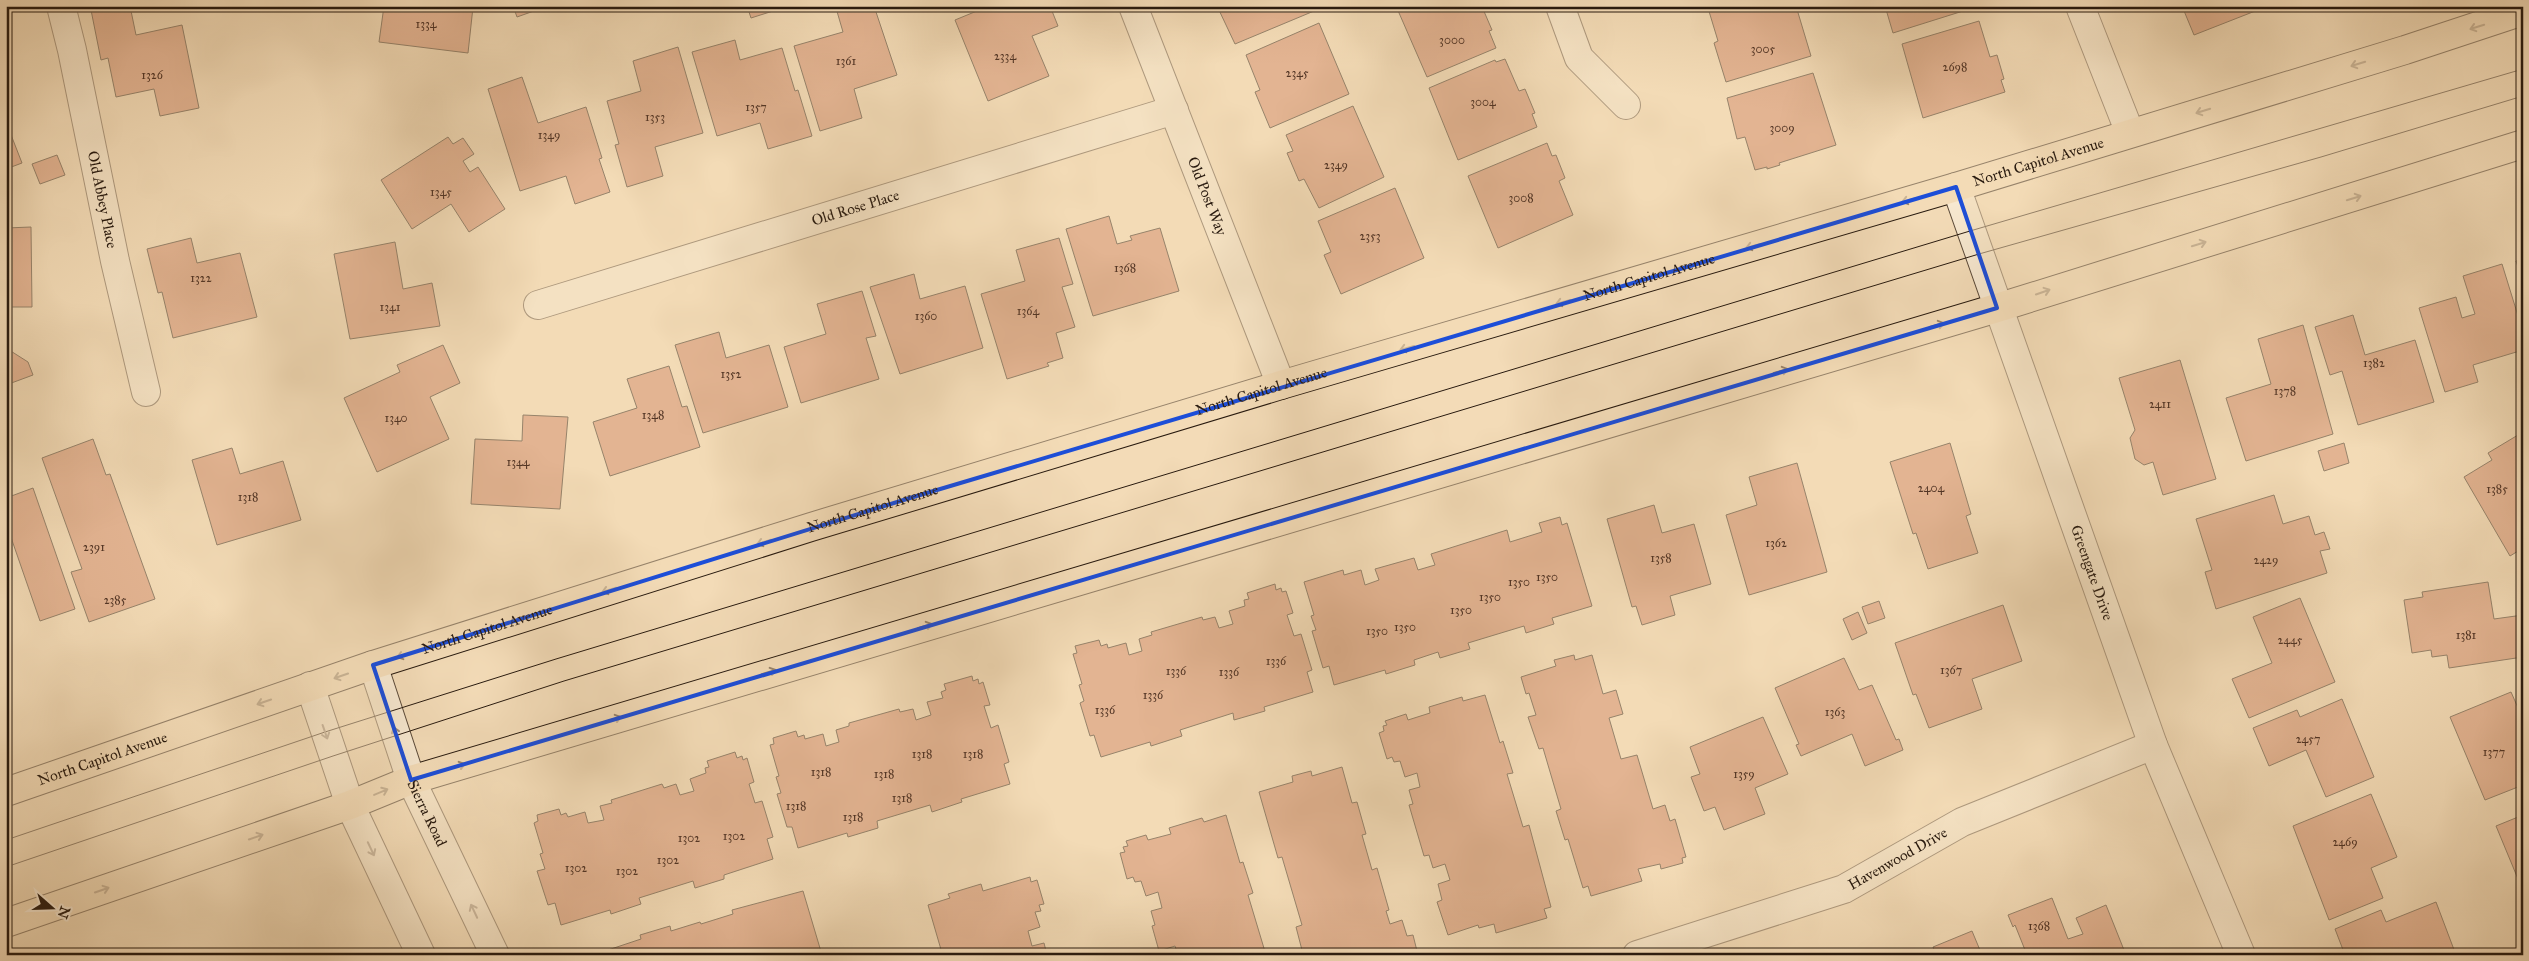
<svg xmlns="http://www.w3.org/2000/svg" width="2529" height="961" font-family="'IM FELL Great Primer',serif">
	<style>
		.building { fill: #d08666; stroke: #281a0f }
		.lines { fill: none; stroke-linecap: round; stroke-linejoin: round }
		.minor-casing { stroke: #5b4a39; stroke-width: 30 }
		.tertiary-casing { stroke: #5b4a39; stroke-width: 30 }
		.primary-casing { stroke: #281a0f; stroke-width: 30 }
		.minor { stroke: #f7e8d0; stroke-width: 28 }
		.tertiary { stroke: #f7e8d0; stroke-width: 28 }
		.primary { stroke: #f3dbb7; stroke-width: 28 }
		.tram { stroke: #281a0f; stroke-width: 1 }
		.oneway { stroke: #98846b }
		.oneway2 { stroke: #9a8b79 }
		.marked { fill: none; stroke: #1d4ed8; stroke-width: 4; stroke-linejoin: round }
		.labels { text-anchor: middle; stroke-width: 4; stroke-linejoin: round; paint-order: stroke }
		.number-label { font-size: 12px; fill: #523525 }
		.street-label { font-size: 15px; fill: #281a0f; stroke: #f7e8d0 }
	</style>
	<rect width="100%" height="100%" fill="#f3dbb7"/>
	<filter id="stains"><feTurbulence type="fractalNoise" baseFrequency=".004" numOctaves="4"/><feColorMatrix values="0 0 0 0 .2 0 0 0 0 .09 0 0 0 0 .02 0 0 0 .5 -.17"/></filter>
	<radialGradient id="worn" r=".72"><stop offset=".6" stop-color="#630" stop-opacity="0"/><stop offset="1" stop-color="#630" stop-opacity=".3"/></radialGradient>
	<path class="building" d="M109,6h21l6,29 46,-10 17,83 -39,8 -6,-27 -38,8 -8,-39 -7,2 -10,-50z
		M384,6h92l-3,1 -5,46 -89,-11z
		M513,6h35l-31,11z
		M747,6h24l2,5 -22,7z
		M842,6h32l23,69 -43,14 8,29 -42,13 -26,-85 49,-14 -7,-24z
		M989,6h61l8,20 -26,10 17,40 -61,25 -33,-81z
		M1221,6h91l2,5 -79,33 -17,-36z
		M1396,6h92l-5,3 9,21 -3,1 7,17 -69,29z
		M1714,6h82l15,50 -85,26 -12,-39 4,-2 -10,-33z
		M1885,6h94l-86,27z
		M2182,6h86l-74,29z
		M1979,21l11,36 7,-2 7,24 -3,1 4,12 -82,26 -21,-74z
		M1319,23l30,71 -79,34 -15,-36 5,-2 -14,-35z
		M735,40l5,20 42,-12 13,43 3,-1 14,46 -44,13 -8,-26 -43,13 -25,-84z
		M678,47l25,86 -48,14 8,29 -36,11 -12,-42 4,-1 -12,-43 34,-10 -8,-30z
		M1505,59l14,32 6,-2 10,24 -3,1 5,13 -79,33 -29,-72 66,-28 1,2z
		M1813,73l23,72 -57,18 1,2 -13,4v-2l-12,3 -10,-33 -8,2 -10,-41z
		M522,77l16,46 48,-16 16,51 -3,1 11,33 -35,12 -9,-28 -46,15 -32,-102z
		M1353,106l31,71 -65,31 -15,-29 -5,2 -12,-28 6,-2 -7,-16z
		M6,122l16,41 -16,6z
		M448,137l5,7 10,-6 11,16 -11,7 7,11 8,-5 27,42 -36,23 -18,-28 -39,25 -31,-49z
		M1547,143l5,13 4,-1 9,23 -6,3 14,34 -75,33 -30,-72z
		M57,155l8,20 -25,9 -8,-20z
		M1395,188l29,70 -83,36 -17,-39 7,-3 -13,-31z
		M1109,216l8,28 15,-4 -2,-4 30,-8 19,63 -86,25 -27,-87z
		M31,227l1,80h-26v-79z
		M191,238l6,25 43,-10 17,64 -84,21 -11,-46 -4,1 -11,-44z
		M1059,238l14,46 -11,3 13,40 -19,6 7,25 -16,5 2,3 -42,13 -26,-85 44,-13 -9,-31z
		M395,242l8,47 29,-6 8,43 -90,13 -16,-85z
		M2523,259v24l-7,-22z
		M2502,264l21,68v18l-50,15 5,17 -33,10 -26,-84 37,-11 6,21 13,-4 -12,-38z
		M914,274l6,25 45,-13 18,62 -83,26 -30,-87z
		M862,291l14,45 -10,2 13,41 -78,24 -17,-56 42,-13 -9,-30z
		M2353,315l12,40 50,-15 19,62 -76,23 -16,-54 -12,4 -15,-48z
		M2303,325l30,109 -87,27 -20,-63 45,-14 -13,-45z
		M719,332l7,26 43,-13 19,62 -85,26 -28,-88z
		M443,345l17,38 -30,14 19,42 -72,33 -33,-74 56,-26 -3,-7z
		M6,348l22,14 5,13 -27,10z
		M2180,360l36,119 -53,16 -10,-33 -9,3 -9,-6 -5,-21 5,-8 -16,-52z
		M669,366l13,41 5,-1 13,41 -90,29 -17,-54 44,-14 -10,-29z
		M523,415l45,2 -8,92 -89,-5 4,-65 47,2z
		M2523,432v116l-13,8 -46,-79 28,-17 -4,-7z
		M93,439l13,36 4,-1 45,125 -66,23 -18,-50 11,-3 -40,-111z
		M1950,443l21,71 -5,2 12,37 -50,16 -12,-36 -3,1 -23,-72z
		M2344,443l5,20 -25,8 -6,-20z
		M232,448l8,26 43,-13 18,59 -84,25 -25,-85z
		M1797,463l30,109 -78,23 -23,-80 31,-10 -8,-28z
		M33,488l42,121 -35,12 -34,-98v-25z
		M2274,495l9,29 26,-8 6,19 9,-3 6,17 -10,2 7,22 -111,36 -11,-37 7,-2 -16,-51z
		M1654,505l8,28 32,-9 17,60 -41,12 5,19 -33,10 -6,-19 -4,1 -25,-88z
		M1560,517l2,8 5,-2 25,83 -40,12 2,6 -28,9 -2,-7 -56,17 2,6 -30,9 -2,-6 -24,8 1,5 -29,9 -1,-4 -51,15 -5,-19 -6,2 -11,-37 4,-1 -5,-14 3,-1 -10,-33 39,-12 1,5 17,-5 4,15 14,-5 -4,-11 39,-11 4,12 17,-5 -4,-11 76,-24 3,12 32,-10 -3,-9z
		M2488,582l6,37 29,-4v42l-74,11 -2,-13 -15,2 -1,-7 -19,3 -8,-53 19,-3 -1,-5z
		M1275,584l1,6 5,-2 1,4 4,-1 7,22 -6,2 7,21 7,-2 11,36 -5,2 6,20 -49,15 1,4 -31,9 -1,-7 -53,17 2,6 -31,10 -1,-4 -49,15 -7,-22 -4,1 -10,-33 4,-2 -5,-16 3,-1 -9,-30 4,-1 -2,-7 24,-6 2,6 6,-2 1,4 18,-5 3,12 13,-4 -3,-12 13,-4 -1,-3 51,-15 1,3 12,-3 4,11 14,-4 -4,-13 16,-5 -1,-6 5,-1 -2,-6z
		M2300,598l35,84 -86,36 -17,-39 40,-16 -19,-46z
		M1879,601l6,17 -17,6 -6,-17z
		M2003,605l19,56 -50,18 10,30 -53,19 -13,-34 -3,1 -18,-52z
		M1858,612l9,21 -15,7 -9,-21z
		M1574,655l1,5 17,-5 11,39 13,-4 7,24 -14,4 12,41 16,-4 16,54 12,-4 5,16 5,-2 11,38 -4,1 1,5 -22,6 -1,-5 -22,5 4,12 -51,15 -3,-10 -5,2 -15,-49 -3,1 -9,-29 5,-2 -18,-61 -4,1 -11,-32 8,-2 -7,-22 -3,1 -5,-17 35,-11 -2,-6z
		M1844,658l15,32 13,-5 24,55 3,-1 4,11 -38,16 -13,-32 -51,22 -5,-11 3,-1 -24,-56z
		M972,676l1,5 5,-2 1,5 4,-2 7,23 -6,1 7,22 7,-3 11,37 -5,2 6,20 -49,15 1,3 -30,10 -2,-7 -53,16 1,7 -30,9 -1,-4 -49,15 -6,-21h-5l-10,-33 4,-1 -5,-16 3,-1 -9,-31 4,-1 -1,-6 23,-7 2,6 6,-2 1,4 18,-5 3,12 13,-4 -3,-12 13,-4v-3l50,-14 1,3 13,-3 3,11 15,-5 -4,-13 16,-4 -2,-6 5,-2 -2,-6z
		M2511,692l12,27v66l-38,15 -35,-83z
		M1485,695l15,48 3,-2 10,32 -6,1 16,53 6,-2 22,82 -7,2 3,9 -51,15 -2,-9 -15,4 -1,-3 -30,10 -11,-33 5,-2 -4,-16 12,-4 -5,-16 -12,4 -4,-13 -5,1 -15,-51 4,-1 -4,-14 11,-3 -3,-14 -12,4 -5,-16 -6,1 -2,-5 -5,2 -8,-26 5,-2 -1,-5 4,-1 -2,-4 21,-7 2,6 22,-7 -1,-6 33,-10 1,4z
		M2342,699l32,78 -48,20 -20,-47 -37,16 -16,-38 44,-18 3,7z
		M1763,717l25,57 -33,14 10,26 -41,16 -9,-23 -11,4 -13,-34 9,-3 -10,-27z
		M735,752l2,6 5,-2 1,4 4,-2 7,24 -5,2 6,19 7,-2 11,36 -6,2 6,20 -49,16v4l-29,9 -2,-7 -54,17 2,6 -30,10 -1,-4 -49,15 -6,-22 -7,2 -11,-34 8,-2 -5,-15 3,-1 -9,-30 4,-2 -1,-6 22,-6 2,6 5,-2 2,4 17,-5 3,11 16,-3 -4,-14 12,-3 -1,-3 51,-16 2,4 12,-4 4,11 14,-4 -4,-12 16,-6 -1,-5 4,-1 -2,-6z
		M1342,767l10,36 5,-1 9,32 -4,1 10,35 5,-2 12,42 -3,1 4,13 12,-4 5,16 6,-1 5,20 -115,-1 -7,-27 6,-2 -20,-68 -4,1 -19,-66 34,-10 -1,-6 19,-5 1,5z
		M2371,794l26,63 -26,11 12,30 -54,22 -36,-94z
		M1226,815l14,48 3,-1 10,31 -5,2 18,60h-88l-3,-9 -16,5 -7,-25 3,-1 -4,-14 11,-3 -4,-16 -12,4 -5,-15 -6,1 -2,-5 -6,2 -7,-26 5,-1 -2,-5 5,-1 -2,-5 20,-6 2,5 23,-6 -2,-6 33,-10 2,4z
		M2523,815v76l-27,-65z
		M1030,877l1,5 6,-2 7,24 -5,1 2,6 -6,1 5,15 -12,4 4,15 12,-3 3,12h-108l3,-2 -14,-48 22,-7 -2,-4 33,-10 2,7z
		M803,891l19,64h-229l48,-16 -1,-4 30,-9 1,5 29,-9 1,2 32,-10 -1,-4z
		M2052,898l16,41 15,-5 -7,-16 30,-13 20,50h-99l-12,-30 -2,2 -5,-12z
		M2436,902l20,53h-111l-10,-26 46,-19 5,12z
		M1972,931l10,24h-46l-3,-8z"/>
	<g class="lines">
		<defs>
			<g id="minor">
				<path id="s1" d="M61,6l11,44 43,211 31,131"/>
				<path id="s2" d="M1133,6l148,379"/>
				<path d="M1560,6l19,52 47,47"/>
				<path d="M2080,6l50,127"/>
				<path id="s3" d="M1956,187l197,558 88,210"/>
				<path id="s4" d="M538,305l636,-195"/>
				<path id="s5" d="M1637,955l207,-66 118,-67 191,-77"/>
			</g>
			<g id="tertiary">
				<path id="s6" d="M373,665l38,115 84,175"/>
				<path d="M310,686l40,119 71,150"/>
			</g>
			<g id="primary">
				<path id="s7" d="M6,792l367,-127 438,-138 470,-142 675,-198 449,-137 118,-39"/>
				<path d="M6,923l344,-118 61,-25 1586,-472 526,-164"/>
			</g>
		</defs>
		<use href="#minor" class="minor-casing"/>
		<use href="#tertiary" class="tertiary-casing"/>
		<use href="#primary" class="primary-casing"/>
		<use href="#minor" class="minor"/>
		<use href="#tertiary" class="tertiary"/>
		<use href="#primary" class="primary"/>
		<path class="tram" d="M6,840l319,-108 231,-73 1414,-428 553,-162
			M6,867l327,-111 231,-75 1415,-427 342,-97 202,-61"/>
	</g>
	<defs><path id="oneway-shaft" d="M-6 0H5M1.5-3L5.5 0L1.5 3" fill="none" stroke-width="1.6" stroke-linecap="round" stroke-linejoin="round" transform="scale(1.25)"/></defs>
	<g class="oneway">
		<use href="#oneway-shaft" transform="translate(2477 27) rotate(163)"/>
		<use href="#oneway-shaft" transform="translate(2358 64) rotate(163)"/>
		<use href="#oneway-shaft" transform="translate(2203 111) rotate(163)"/>
		<use href="#oneway-shaft" transform="translate(2354 198) rotate(-17)"/>
		<use href="#oneway-shaft" transform="translate(1909 200) rotate(164)"/>
		<use href="#oneway-shaft" transform="translate(2199 244) rotate(-17)"/>
		<use href="#oneway-shaft" transform="translate(1753 246) rotate(164)"/>
		<use href="#oneway-shaft" transform="translate(2043 292) rotate(-19)"/>
		<use href="#oneway-shaft" transform="translate(1563 302) rotate(164)"/>
		<use href="#oneway-shaft" transform="translate(1937 325) rotate(-16)"/>
		<use href="#oneway-shaft" transform="translate(1407 348) rotate(164)"/>
		<use href="#oneway-shaft" transform="translate(1781 371) rotate(-16)"/>
		<use href="#oneway-shaft" transform="translate(764 542) rotate(163)"/>
		<use href="#oneway-shaft" transform="translate(609 590) rotate(163)"/>
		<use href="#oneway-shaft" transform="translate(925 626) rotate(-17)"/>
		<use href="#oneway-shaft" transform="translate(404 655) rotate(162)"/>
		<use href="#oneway-shaft" transform="translate(769 672) rotate(-17)"/>
		<use href="#oneway-shaft" transform="translate(341 676) rotate(161)"/>
		<use href="#oneway-shaft" transform="translate(264 702) rotate(161)"/>
		<use href="#oneway-shaft" transform="translate(614 719) rotate(-17)"/>
		<use href="#oneway-shaft" transform="translate(458 766) rotate(-17)"/>
		<use href="#oneway-shaft" transform="translate(381 792) rotate(-23)"/>
		<use href="#oneway-shaft" transform="translate(256 837) rotate(-19)"/>
		<use href="#oneway-shaft" transform="translate(102 890) rotate(-19)"/>
	</g>
	<g class="oneway2">
		<use href="#oneway-shaft" transform="translate(325 732) rotate(71)"/>
		<use href="#oneway-shaft" transform="translate(396 734) rotate(-108)"/>
		<use href="#oneway-shaft" transform="translate(371 849) rotate(65)"/>
		<use href="#oneway-shaft" transform="translate(474 911) rotate(-115)"/>
	</g>
	<path d="M0 0H2529V961H0ZM1956,187l41,121 -1586,472 -38,-115 537,-167z" fill="#f3dbb7" fill-opacity=".55" fill-rule="evenodd"/>
	<path class="marked" d="M1956,187l41,121 -1586,472 -38,-115 537,-167z"/>
	<g class="labels">
		<g class="number-label">
			<text x="426" y="28">1334</text>
			<text x="1452" y="44">3000</text>
			<text x="1763" y="53">3005</text>
			<text x="1005" y="60">2334</text>
			<text x="846" y="65">1361</text>
			<text x="1955" y="71">2698</text>
			<text x="1297" y="77">2345</text>
			<text x="152" y="79">1326</text>
			<text x="1483" y="106">3004</text>
			<text x="756" y="111">1357</text>
			<text x="655" y="121">1353</text>
			<text x="1782" y="132">3009</text>
			<text x="549" y="139">1349</text>
			<text x="1336" y="169">2349</text>
			<text x="441" y="196">1345</text>
			<text x="1521" y="202">3008</text>
			<text x="1370" y="240">2353</text>
			<text x="1125" y="272">1368</text>
			<text x="201" y="282">1322</text>
			<text x="390" y="311">1341</text>
			<text x="1028" y="315">1364</text>
			<text x="926" y="320">1360</text>
			<text x="2374" y="367">1382</text>
			<text x="731" y="378">1352</text>
			<text x="2285" y="395">1378</text>
			<text x="2160" y="408">2411</text>
			<text x="653" y="419">1348</text>
			<text x="396" y="422">1340</text>
			<text x="518" y="466">1344</text>
			<text x="1931" y="492">2404</text>
			<text x="2497" y="493">1385</text>
			<text x="248" y="501">1318</text>
			<text x="1776" y="547">1362</text>
			<text x="94" y="551">2391</text>
			<text x="1661" y="562">1358</text>
			<text x="2266" y="564">2429</text>
			<text x="1547" y="581">1350</text>
			<text x="1519" y="586">1350</text>
			<text x="1490" y="601">1350</text>
			<text x="115" y="604">2385</text>
			<text x="1461" y="614">1350</text>
			<text x="1405" y="631">1350</text>
			<text x="1377" y="635">1350</text>
			<text x="2466" y="639">1381</text>
			<text x="2290" y="644">2445</text>
			<text x="1276" y="665">1336</text>
			<text x="1951" y="674">1367</text>
			<text x="1176" y="675">1336</text>
			<text x="1229" y="676">1336</text>
			<text x="1153" y="699">1336</text>
			<text x="1105" y="714">1336</text>
			<text x="1835" y="716">1363</text>
			<text x="2308" y="743">2457</text>
			<text x="2494" y="756">1377</text>
			<text x="922" y="758">1318</text>
			<text x="973" y="758">1318</text>
			<text x="821" y="776">1318</text>
			<text x="884" y="778">1318</text>
			<text x="1744" y="778">1359</text>
			<text x="902" y="802">1318</text>
			<text x="796" y="810">1318</text>
			<text x="853" y="821">1318</text>
			<text x="734" y="840">1302</text>
			<text x="689" y="842">1302</text>
			<text x="2345" y="846">2469</text>
			<text x="668" y="864">1302</text>
			<text x="576" y="872">1302</text>
			<text x="627" y="875">1302</text>
			<text x="2039" y="930">1368</text>
		</g>
		<g class="street-label">
			<text dy="5" stroke="none"><textPath href="#s7" startOffset="2128">North Capitol Avenue</textPath></text>
			<text dy="5" stroke="none"><textPath href="#s2" startOffset="204">Old Post Way</textPath></text>
			<text dy="5" stroke="none"><textPath href="#s1" startOffset="198">Old Abbey Place</textPath></text>
			<text dy="5" stroke="none"><textPath href="#s4" startOffset="332">Old Rose Place</textPath></text>
			<text dy="5" stroke="none"><textPath href="#s7" startOffset="1722">North Capitol Avenue</textPath></text>
			<text dy="5" stroke="none"><textPath href="#s7" startOffset="1318">North Capitol Avenue</textPath></text>
			<text dy="5" stroke="none"><textPath href="#s7" startOffset="912">North Capitol Avenue</textPath></text>
			<text dy="5" stroke="none"><textPath href="#s3" startOffset="409">Greengate Drive</textPath></text>
			<text dy="5" stroke="none"><textPath href="#s7" startOffset="508">North Capitol Avenue</textPath></text>
			<text dy="5" stroke="none"><textPath href="#s7" startOffset="102">North Capitol Avenue</textPath></text>
			<text dy="5" stroke="none"><textPath href="#s6" startOffset="158">Sierra Road</textPath></text>
			<text dy="5" stroke="none"><textPath href="#s5" startOffset="279">Havenwood Drive</textPath></text>
		</g>
	</g>
	<rect width="2529" height="961" fill="none" stroke="#f3dbb7" stroke-width="25"/>
	<rect x="8" y="8" width="2514" height="946" fill="none" stroke="#281a0f" stroke-width="2.5"/>
	<rect x="12" y="12" width="2504" height="936" fill="none" stroke="#281a0f"/>
	<g transform="translate(52 908) rotate(110)" stroke="#f7e8d0" stroke-width="4" paint-order="stroke">
	<path d="M0-4L9 19L0 12L-9 19Z" fill="#281a0f"/>
	<text y="-8" font-size="14" font-weight="bold" text-anchor="middle" fill="#281a0f">N</text>
	</g>
	<rect width="100%" height="100%" filter="url(#stains)"/>
	<rect width="100%" height="100%" fill="url(#worn)"/>
</svg>
